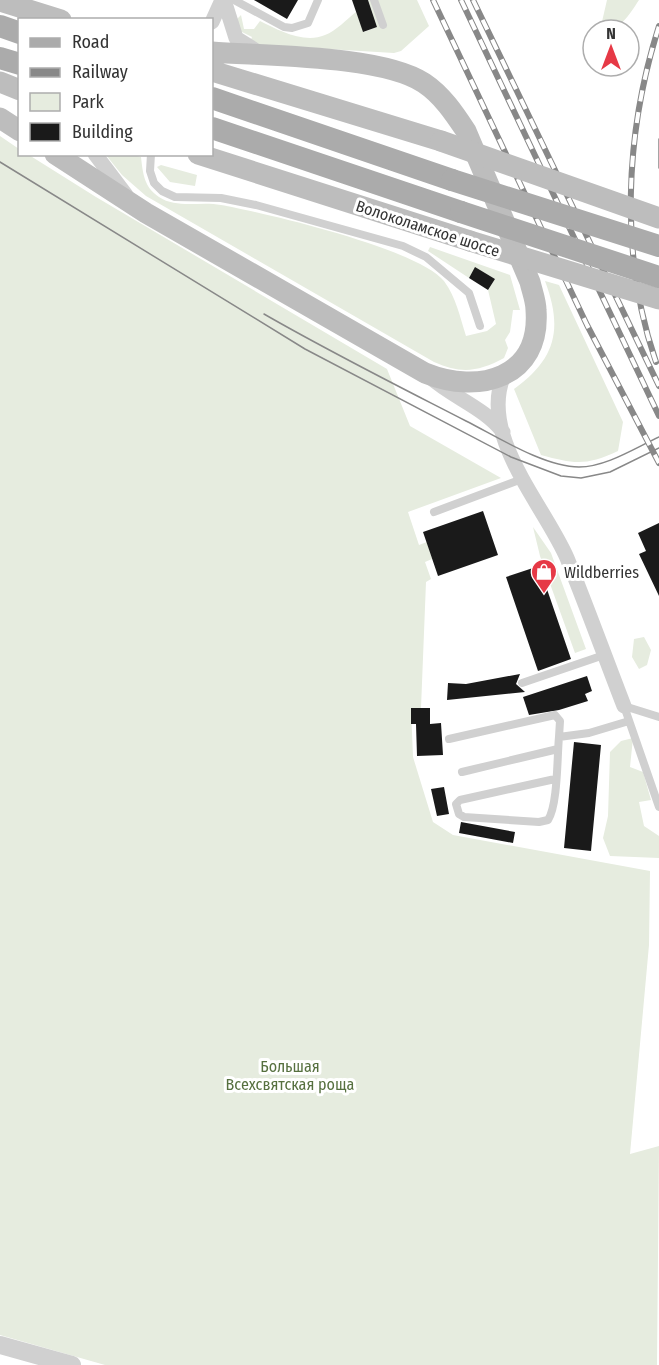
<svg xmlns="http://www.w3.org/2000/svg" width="659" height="1365" font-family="'Fira Sans Condensed',sans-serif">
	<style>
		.green { fill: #e6ecdf }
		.building { fill: #1a1a1a }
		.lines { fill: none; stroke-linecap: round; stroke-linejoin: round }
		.service { stroke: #d0d0d0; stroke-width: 8 }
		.minor { stroke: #d0d0d0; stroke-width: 15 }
		.tertiary { stroke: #d0d0d0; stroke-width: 18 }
		.secondary { stroke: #bdbdbd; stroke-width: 21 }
		.primary { stroke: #ababab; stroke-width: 22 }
		.tram { stroke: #888; stroke-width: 1.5 }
		.rail-casing { stroke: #888; stroke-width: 6 }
		.rail { stroke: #fff; stroke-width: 4; stroke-dasharray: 11; stroke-linecap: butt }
		.secondary-bridge { stroke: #bdbdbd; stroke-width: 21 }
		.primary-bridge { stroke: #ababab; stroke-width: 22 }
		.labels { text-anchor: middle; stroke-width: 6; stroke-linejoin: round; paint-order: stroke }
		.street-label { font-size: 16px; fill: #333; stroke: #fff }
		.poi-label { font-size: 16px; fill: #333; stroke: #fff; text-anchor: start }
		.park-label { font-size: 16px; fill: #56703f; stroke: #fff }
	</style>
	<rect width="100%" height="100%" fill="#fff"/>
	<path class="green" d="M368,0h49l12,26 -28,25 -7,2 -133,-8 -11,-3 2,-5 -14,-7 -3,-9 6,-6 3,14h10l6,-8c18,9 44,23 65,14 11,-4 22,-16 31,-23l8,20 13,-5z
		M607,0h32c-8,12 -18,30 -34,30l-4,-4z
		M0,136l19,13 1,5 9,1 67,42 291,172 23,57 91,52 -93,34 11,33 8,-3 5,17 -7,3 6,17 -5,3 -5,126h-10l2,49 20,65 20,13 197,36 -1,74 -19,209 29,-8 -2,219h-552l-105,-30z
		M106,155h27l8,2c2,17 3,30 18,40 18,12 42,4 62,8 45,8 197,44 223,76 12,16 16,36 22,55l21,-5 9,-7 -8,-34 7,-11 -20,-11 -6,10 -41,-27 2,-4 80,28 10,35h-7l-3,22 -5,8 3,8 -4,10c-26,14 -43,16 -70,4l-288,-166 -24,-21z
		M161,165l36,10 -2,11 -25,-4 -13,-15z
		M545,281l14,4 64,137 -5,29c-32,15 -44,13 -77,4l-27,-66c42,-30 49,-60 31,-108z
		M533,527l18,26 35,96 -11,4 -35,-97z
		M644,637l7,13 -4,15 -8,4 -7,-12 2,-18z
		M633,738l-3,29 13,5 8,28 -12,2 5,24 15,10v22l-49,-2 -7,-18 5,-22 2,-64 11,-11z"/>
	<path class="building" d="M254,0h44l-11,19z
		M352,0h16l9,27 -14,5z
		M475,267l20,12 -7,11 -19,-12z
		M483,511l15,44 -60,21 -15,-44z
		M659,523v73l-20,-42 7,-3 -8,-18z
		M539,566l32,93 -33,12 -32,-94z
		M520,674l-4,10 9,8 -78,8 1,-17 18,1z
		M587,676l5,15 -7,3 3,7 -29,9 -30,5 -6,-18z
		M411,708h19v16l11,-1 2,32 -26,1 -1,-32h-5z
		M574,742l27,3 -10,106 -27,-3z
		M444,787l5,27 -12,2 -6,-27z
		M461,822l54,10 -2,11 -54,-10z"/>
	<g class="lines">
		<path class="service" d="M234,0l50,27 8,1 16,-5 10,-23
			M374,0l9,25
			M151,154l-1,17 4,12 8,8 13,6 46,1 35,7 147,41 23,11 43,36 11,33
			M434,512l88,-33
			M522,683l82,-28
			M624,706l35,101
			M624,706l35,11
			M449,739l106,-24 5,6 -1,16
			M462,772l96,-23
			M555,779l-95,21 -4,4 3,10 5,3 75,5 9,-2c10,-15 9,-63 11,-83l30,-4 40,-12"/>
		<path class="minor" d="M224,0l12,38 22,14
			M212,22l10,-22
			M95,154l31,41
			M504,375c-26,60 40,130 63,183 20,49 38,99 57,148
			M430,377c22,20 55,31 73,55"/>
		<path class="tertiary" d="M0,1345l72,20"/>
		<path class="secondary" d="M0,1l61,19
			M212,71l229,70
			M0,82l20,8
			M0,118l20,13
			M55,154l91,59 279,160c54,22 116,5 111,-63 0,-9 -4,-19 -6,-28l-64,-151c-12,-18 -24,-36 -42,-48 -42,-28 -160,-27 -212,-31
			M198,154l272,87"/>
		<path class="primary" d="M0,26l20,7
			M0,58l20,6
			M212,98l240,82
			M212,128l249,84"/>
		<path class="tram" d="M659,139v29
			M0,162l305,187 206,108 50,19 20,2 29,-6 49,-24
			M264,314c66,38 134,72 202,107 30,15 78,46 113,46 27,0 56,-19 80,-30"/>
		<defs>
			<path id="rail" d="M433,0l154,325 72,138
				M461,0l198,416
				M473,0l186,386
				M656,362c-37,-107 -31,-229 3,-336"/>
		</defs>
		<use href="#rail" class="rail-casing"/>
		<use href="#rail" class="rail"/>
		<path class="secondary-bridge" d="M441,141l218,77
			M470,241l189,58"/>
		<path class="primary-bridge" d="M452,180l207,66
			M461,212l198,65"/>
	</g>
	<defs>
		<symbol id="shop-pin" viewBox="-11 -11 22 30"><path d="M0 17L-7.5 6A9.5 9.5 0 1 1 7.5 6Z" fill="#e63946" stroke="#fff"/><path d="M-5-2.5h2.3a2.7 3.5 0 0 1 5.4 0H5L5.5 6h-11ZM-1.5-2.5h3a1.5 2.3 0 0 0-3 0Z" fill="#fff"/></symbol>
	</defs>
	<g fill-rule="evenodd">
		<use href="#shop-pin" x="529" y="557" width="30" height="40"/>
	</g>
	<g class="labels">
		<g class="street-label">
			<text transform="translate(428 228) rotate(18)" y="6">Волоколамское шоссе</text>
		</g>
		<g class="poi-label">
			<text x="564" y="578">Wildberries</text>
		</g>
		<g class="park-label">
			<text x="290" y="1072">Большая<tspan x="290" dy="18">Всехсвятская роща</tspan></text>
		</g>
	</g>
	<rect x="18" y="18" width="195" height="138" fill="#ffffff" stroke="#adadad" stroke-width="1.5"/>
	<rect x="30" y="38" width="30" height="9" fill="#ababab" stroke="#adadad" stroke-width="1.5"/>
	<text x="72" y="48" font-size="18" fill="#333333">Road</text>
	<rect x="30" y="68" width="30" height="9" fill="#888888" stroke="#adadad" stroke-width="1.5"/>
	<text x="72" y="78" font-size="18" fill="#333333">Railway</text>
	<rect x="30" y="93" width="30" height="18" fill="#e6ecdf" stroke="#adadad" stroke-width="1.5"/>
	<text x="72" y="108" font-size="18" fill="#333333">Park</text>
	<rect x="30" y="123" width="30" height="18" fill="#1a1a1a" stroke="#adadad" stroke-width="1.5"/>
	<text x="72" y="138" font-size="18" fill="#333333">Building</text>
	<g transform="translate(611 48)"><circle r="28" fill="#ffffff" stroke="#adadad" stroke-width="1.5"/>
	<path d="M0-4.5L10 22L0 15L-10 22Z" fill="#e63946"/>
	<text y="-9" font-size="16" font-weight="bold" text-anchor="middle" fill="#333333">N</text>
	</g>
</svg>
